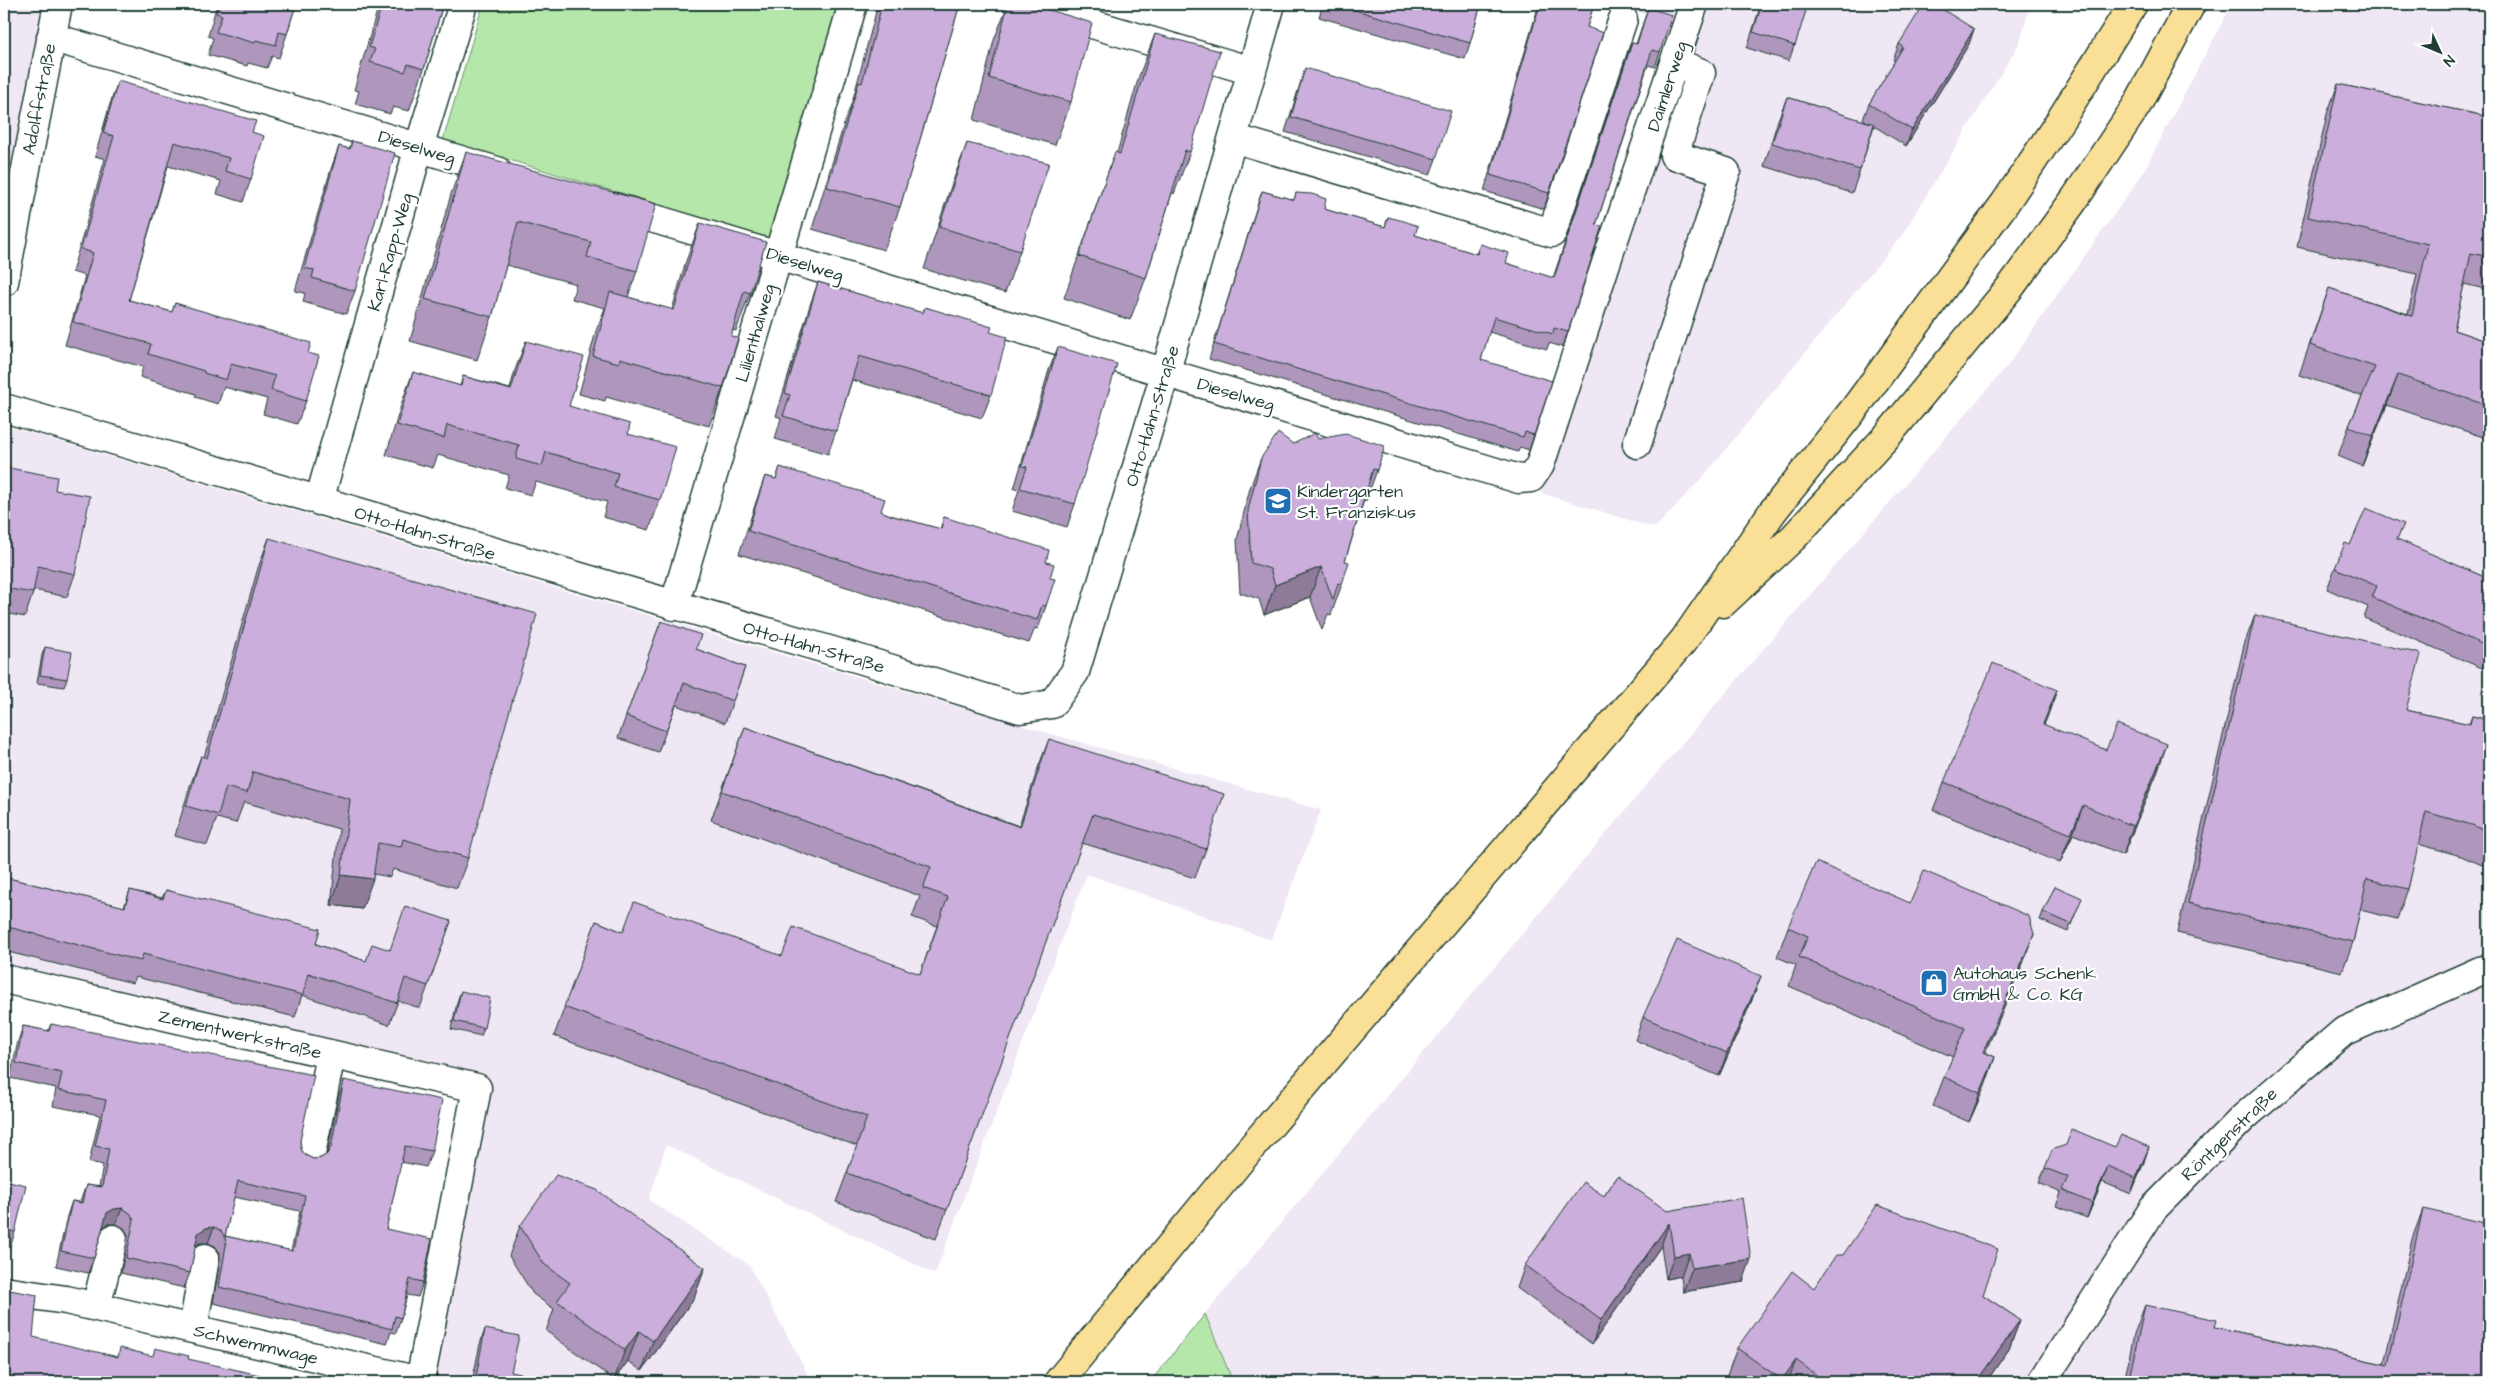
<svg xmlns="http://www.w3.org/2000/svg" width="2493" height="1386" font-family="'Architects Daughter',sans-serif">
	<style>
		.built { fill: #efe7f4 }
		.green { fill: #b4e7a9; stroke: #6a926e }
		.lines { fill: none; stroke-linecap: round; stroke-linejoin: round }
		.minor-casing { stroke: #1f3d34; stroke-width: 31 }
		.major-casing { stroke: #1f3d34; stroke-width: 31 }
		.minor { stroke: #fff; stroke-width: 28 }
		.major { stroke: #fadf96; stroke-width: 28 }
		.wall { fill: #af96bc; stroke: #1f3d34; fill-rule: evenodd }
		.shaded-wall { fill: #8e7a99; stroke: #1f3d34 }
		.building { fill: #cbaedb; stroke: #1f3d34; fill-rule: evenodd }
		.labels { text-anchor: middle; stroke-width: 4.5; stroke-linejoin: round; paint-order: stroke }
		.street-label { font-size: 18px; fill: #1f3d34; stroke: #fff }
		.poi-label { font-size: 18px; fill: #1f3d34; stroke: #fff; text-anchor: start }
	</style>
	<rect width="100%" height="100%" fill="#fff"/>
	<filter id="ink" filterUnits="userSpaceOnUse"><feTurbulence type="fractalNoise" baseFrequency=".02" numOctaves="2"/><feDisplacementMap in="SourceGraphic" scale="10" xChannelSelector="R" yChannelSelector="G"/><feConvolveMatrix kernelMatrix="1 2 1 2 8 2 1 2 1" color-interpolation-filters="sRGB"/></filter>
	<g filter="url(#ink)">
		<path class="built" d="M4,4h54l-54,278z
			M1615,4h416l-12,40 -117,191 -199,242 -48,51 -114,-35 69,-242 76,-223z
			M2232,4h257v1378h-1256l-28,-68 444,-532 359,-417 133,-189z
			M4,425l1023,302 294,83 -50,130 -184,-66 -152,400 -269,-129 -17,55 100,65 63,117h-390l55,-294 -473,-109z"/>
		<path class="green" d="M483,4h355l-70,234 -325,-98z
			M1205,1314l28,68h-83z"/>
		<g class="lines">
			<defs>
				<path id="minor" d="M1024,4l228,67
					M51,37l446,134
					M1233,138l319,95 71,-214
					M615,207l904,272 12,-1 9,-13 70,-214 84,-247
					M4,282l54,-278
					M4,408l859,252 157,49 32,-5 23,-32 90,-298 106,-370
					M1637,444l89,-272 -52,-17 27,-82 -26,-11
					M319,501l100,-354 44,-143
					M674,606l179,-602
					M4,979l473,109 -57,293 -354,-81 -62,-9
					M310,1159l21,-104
					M96,1307l17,-68
					M193,1329l12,-71
					M2042,1382l111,-173 91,-92 99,-85 137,-61 9,-2"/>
				<path id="major" d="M1723,603l71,-66 93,-101 125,-151 62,-85 63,-95 54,-101
					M1058,1382l182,-221 444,-521 89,-129 82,-103 150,-205 56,-84 72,-115"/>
			</defs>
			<use href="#minor" class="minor-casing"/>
			<use href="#major" class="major-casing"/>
			<use href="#minor" class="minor"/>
			<use href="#major" class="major"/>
		</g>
		<path class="wall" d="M217,4h79l-9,30 -8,24 -7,-2 -5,12 -19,-5 -1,3 -39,-11 5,-17 -5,-2z
			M379,4h64l-19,65 -15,42 -16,-4 -3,7 -35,-10 4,-13 -5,-1z
			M878,4h82l-60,203 -16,43 -72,-21 32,-105 9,-25z
			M1008,4h22l41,98 -16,43 -81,-25 20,-80z
			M1323,4h158l-11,39 -5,16 -146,-42z
			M1539,4h55l-7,23 -38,166 -5,16 -60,-18z
			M1761,4h47l-19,57 -42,-13z
			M1870,4h18l-2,5z
			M1648,8l12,44 -5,15 -7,-2 -52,160 -28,107 -6,15 -13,-4 -2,6 -58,-17 -8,28 53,75 -5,15 -9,-3 -2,5 -309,-93 48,-153 5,-15 32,9 2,-7 28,16 61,18 3,-10 27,18 61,19 4,-10 26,19 47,15 74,-220 5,-15 4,1z
			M1974,29l-5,15 -63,102 -32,-20 -14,44 -8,23 -88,-27 14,-46 9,-23 80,25 -4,-3 6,-15 26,-43 -2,-1 6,-16z
			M1155,34l35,118 -16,42 -2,-1 -26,85 -16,42 -66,-22 51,-146 2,1 22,-77z
			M1305,68l131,91 -6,16 -145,-43z
			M118,81l134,51 -1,47 -8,23 -26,-8 4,-13 -53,-15 -39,134 43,12 3,-9 133,50 -2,48 -9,23 -34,-10 4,-15 -43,-12 -6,17 -23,-7 1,-3 -56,-17 3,-10 -78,-22 20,-69 -13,-4 33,-113 -10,-3 15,-52z
			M2338,84l151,33v173l-25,-6 -10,46 35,12v97l-102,-34 -25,61 -24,-10 11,-30 13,-30 -63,-21 30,-87 79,26 9,-40 -120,-27 30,-133z
			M352,141l3,150 -9,23 -43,-12 2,-9 -10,-2 36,-122 8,-23 10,3z
			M967,143l53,108 -15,42 -81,-24 27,-83z
			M466,152l171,119 -9,26 44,13 14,-49 14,-38 50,70 -14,38 -3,-1 -2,6 -8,52 -14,38 -103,-29 -1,4 -26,-7 17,-63 9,-23 -33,-9 4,-15 -70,-19 -14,52 -15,43 -67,-19 41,-147z
			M818,282l104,31 3,-6 65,25 1,63 -9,23 -130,-38 -16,51 -8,23 -53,-15 6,-21 -5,-2 34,-111z
			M526,341l43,65 59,28 32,66 -11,30 -46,-13 4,-15 -71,-20 -5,13 -26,-7 4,-13 -71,-20 -5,13 -47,-13 16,-53 11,-30 47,14 3,-10 47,13 5,-19z
			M1058,347l17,157 -8,23 -55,-16 7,-21 -5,-1 35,-119z
			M1318,439l59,31 -11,31 -2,-1 -19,61 -3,23 -11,31 -3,-1 -6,16 -12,-33 -46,18 -5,-16 -19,-6 -3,-53 13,-52 11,-30 32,-14z
			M4,467l51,23 20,84 -8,23 -33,-7 -9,27 -21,-4z
			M780,467l110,48 50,14 4,-12 102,45 4,16 -4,28 -8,23 -3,-1 -6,15 -290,-89 18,-55 8,-23 11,3z
			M269,538l199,320 -11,30 -64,-19 -3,8 -16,-3 -12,35 -31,-4 8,-76 -95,-27 -8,21 -19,-5 -10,27 -32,-9 15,-50 11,-30 3,1 54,-189z
			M2398,540l91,39v92l-125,-53 4,-11 -41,-18 8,-21 15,-23z
			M2255,615l151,95 63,14 3,-8 17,4v148l-28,-12 -43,-12 -10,45 -11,30 -37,-9 -7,32 -11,30 -165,-39 67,-288z
			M661,621l35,28 49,18 -20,56 -49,-18 -18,47 -40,-14z
			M45,647l22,32 -3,8 -27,-4 5,-28z
			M2044,725l113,48 -34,82 -50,-21 -13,29 -127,-53 11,-28z
			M745,727l274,99 19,-58 11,-29 157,110 -11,29 -113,-35 -146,396 -100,-37 21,-56 -303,-110 42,-115 27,11 159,24 138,18 17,-48 -25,-9 8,-21 -209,-76z
			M4,877l120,30 6,-17 32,8 4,-8 150,54 50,17 85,-40 -31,87 -22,-7 -9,24 -87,-30 -7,22 -159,-40 -3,6 -129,-32z
			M1910,903l124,31 -11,29 -38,89 10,5 -10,29 -16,36 -36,-16 11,-29 9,-20 -164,-71 7,-21 -19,-8 11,-30z
			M2079,905l-11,27 -28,-12 3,-8z
			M461,991l23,37 -3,8 -30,-7 7,-30z
			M1752,1000l-33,76 -84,-36 8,-23z
			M51,1024l249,117 1,8 4,6 8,4 8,-1 6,-4 12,-58 5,-16 88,71 -6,16 -25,-5 -15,67 37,53 -5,15 -11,-2 -6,23 -5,15 -5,-1 -4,12 -174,-41 7,-43v-7l-5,-7 -7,-3h-8l-5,4 -5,26 -6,15 -63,-15 7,-38 -4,-7 -8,-4h-8l-5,4 -9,30 -6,15 -32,-7 11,-50 5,-15 8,1 6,-17 13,2 4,-22 -14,-3 11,-47 -47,-9 3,-18 -46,-10 8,-37 5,-15 25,5zM234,1197l66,14 -9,40 -66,-15z
			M2144,1162l-13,32 -29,-12 -15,36 -31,-12 5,-13 -22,-10 6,-15z
			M1618,1176l125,106 -60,10 -2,-16 -15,3 -5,-33 -69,98 -75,-56 8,-23 79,-69z
			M4,1180l11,52 -4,13 -7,-1z
			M2423,1209l66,173h-365l10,-48 11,-29 70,22 169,37 28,-125z
			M520,1226l185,42 -11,30 -52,73 -14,-10 -14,19 -68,-49 8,-22 -21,-15 -24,-38z
			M1814,1288l169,7 37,25 -11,29 -23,33h-254l-6,-4 11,-30z
			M485,1329l26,43 12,10h-51l8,-38z"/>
		<path class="shaded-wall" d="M1974,29l-5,15 -63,102 6,-16z
			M2398,375l-11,30 -25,61 11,-30z
			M1321,567l-11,30 -46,18 11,-30z
			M2057,690l-10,28 -15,35 11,-29z
			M2167,744l-10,29 -34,82 10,-29z
			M2083,805l-10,29 -13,29 11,-29z
			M341,875l32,4 -11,30 -31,-4z
			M2034,934l-11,29 -50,118 10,-29z
			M1761,976l-9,24 -33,76 8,-23z
			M1995,1057l-10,29 -16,36 11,-29z
			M2149,1147l-5,15 -13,32 5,-16z
			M2108,1166l-6,16 -15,36 5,-15z
			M122,1208l-6,16h-8l-7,5 6,-16 7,-4z
			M1669,1223l-8,23 -69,98 9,-24z
			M214,1227l-6,16h-8l-7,5 5,-15 8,-5z
			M1689,1253l-8,23 -15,3 8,-23z
			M1751,1259l-8,23 -60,10 9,-24z
			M705,1268l-11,30 -52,73 11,-30z
			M2020,1320l-11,29 -23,33h-10z
			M639,1331l-11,30 -14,19 11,-30z
			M1796,1360l-8,22h-7l1,-2z"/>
		<path class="building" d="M219,4h77l-9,30 -8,-2 -3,13 -20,-5 -1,3 -39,-11 6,-17 -6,-2z
			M382,4h61l-19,65 -16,-5 -3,8 -35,-10 5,-13 -6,-2z
			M882,4h78l-60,203 -73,-20 32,-105 3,1z
			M1008,4h22l62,19 -21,79 -82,-24z
			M1334,4h147l-11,39z
			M1540,4h54l-7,23 16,6 -54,160 -59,-18z
			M1762,4h46l-13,42 -42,-14z
			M1924,4h10l40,25 -62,101 -43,-26 34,-57 -4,-3z
			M1648,8l24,7 -12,37 -8,-2 -56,175 6,1 -34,106 -14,-4 -1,6 -59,-17 -13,43 71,21 -18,54 -9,-3 -2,5 -309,-93 48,-153 32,9 2,-7 16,1 14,5 -2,10 61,18 3,-10 16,4 14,5 -3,9 62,19 3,-10 29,9 -3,10 48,15 78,-235 5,1z
			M1155,34l65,17 -30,101 -5,-2 -39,128 -67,-22 36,-104 5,2z
			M1305,68l146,43 -15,48 -145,-42z
			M118,81l138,40 -4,11 12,4 -13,43 -26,-8 4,-13 -55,-16 -45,158 43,12 3,-9 136,40 -3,10 11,3 -13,45 -35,-11 4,-14 -44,-12 -5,16 -22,-7v-2l-56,-17 3,-10 -78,-22 20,-69 -12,-4 33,-113 -11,-3z
			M2338,84l151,33v140l-18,-4 -17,77 35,12v64l-91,-31 -25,61 -24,-10 26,-59 -65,-22 19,-57 83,28 16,-72 -120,-27z
			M1787,97l87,27 -14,46 -88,-27z
			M352,141l43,12 -40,138 -43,-13 2,-8 -10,-2 35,-122 11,3z
			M967,143l82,20 -29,88 -81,-24z
			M466,152l190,52 -19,67 -50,-14 4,-15 -73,-20 -26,95 -67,-18z
			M700,223l66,19 -16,51 -6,-2 -13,45 7,2 -15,50 -103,-30 -1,5 -26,-7 17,-64 64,18z
			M818,282l105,31 2,-6 67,20 -2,5 17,5 -16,58 -132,-39 -23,75 -53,-15 7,-21 -5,-2z
			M526,341l58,16 -15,49 61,18 -2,10 48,13 -16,53 -46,-13 4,-14 -72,-21 -4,14 -26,-7 3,-14 -72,-20 -3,13 -47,-13 16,-53 48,14 2,-10 48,14z
			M1058,347l59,17 -42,140 -55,-16 7,-21 -5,-1z
			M1278,433l15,11 22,-11 3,6 28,-5 39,12 -8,24 -4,-1 -28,92 4,1 -7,22 -4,-1 -5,17 -12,-33 -46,18 -5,-16 -19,-6 -3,-53 13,-52z
			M4,467l53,10 -2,13 35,6 -15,78 -37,-8 -5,27 -29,-5z
			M780,467l105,32 -4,12 9,4 51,14 3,-12 105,33 -3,12 8,2 -4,14 5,1 -9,27 -4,-1 -5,15 -289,-89 17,-55 11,3z
			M2366,508l38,16 -7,15 92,40v68l-117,-50 5,-11 -42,-18 10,-25 5,2z
			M269,538l268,76 -69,244 -65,-19 -2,8 -23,-4 -5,36 -32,-4 9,-76 -97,-27 -6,21 -21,-6 -8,28 -32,-9 15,-50 6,2z
			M2255,615l166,39 -15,56 64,14 2,-8 17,4v113l-17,-8 -46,-13 -18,77 -41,-10 -14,63 -165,-39z
			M661,621l40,14 -5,14 49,18 -12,34 -49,-18 -18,48 -40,-15z
			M45,647l27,5 -5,27 -27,-4z
			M1993,663l64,27 -14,34 63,26 11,-26 50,20 -34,82 -50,-21 -12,29 -127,-52z
			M745,727l275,100 29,-88 175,55 -18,55 -113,-35 -146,396 -100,-37 20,-56 -303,-110 32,-86 27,11 11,-30 148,54 11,-29 127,47 28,-77 -25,-9 8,-21 -209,-76z
			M1816,862l94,41 14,-32 105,45 5,18 -51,118 12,5 -15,36 -36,-16 21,-49 -166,-71 9,-21 -20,-9z
			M4,877l121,30 5,-17 33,9 3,-9 154,39 -4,15 50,17 6,-17 18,6 15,-44 46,15 -23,65 -23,-8 -8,25 -89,-30 -5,22 -160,-41 -2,7 -137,-35z
			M2055,886l27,12 -11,26 -28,-12z
			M1677,940l84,36 -34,77 -84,-36z
			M461,991l29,7 -6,30 -30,-7z
			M51,1024l263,51 -14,66 1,8 4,6 8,4 8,-1 6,-4 4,-7 13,-67 98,20 -10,51 -27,-5 -19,83 46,10 -9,43 -13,-3 -9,39 -6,-2 -3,13 -173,-42 7,-42 -1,-8 -4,-6 -7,-4 -8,1 -8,5 -8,40 -64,-15 8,-38 -4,-7 -8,-5 -8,1 -7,4 -13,45 -33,-7 11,-50 10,2 4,-18 16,2 7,-38 -14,-3 11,-46 -48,-10 4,-17 -46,-10 7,-37 26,5zM238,1181l67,15 -12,55 -68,-15z
			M2072,1129l43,18 6,-12 28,12 -13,31 -28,-12 -16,37 -30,-13 6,-13 -23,-9 7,-18 14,-5z
			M556,1175l41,15 108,78 -52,73 -14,-10 -14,19 -68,-49 13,-18 -26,-19 -24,-38z
			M1618,1176l49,35 75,-13 9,61 -59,9 -3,-15 -15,3 -5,-33 -68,97 -76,-55 58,-83 21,14z
			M4,1180l22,5 -11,47 -11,-3z
			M1877,1205l121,44 -15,46 37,25 -44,62h-150l-30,-22 -14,20 -45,-32 55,-77 22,17 22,-33h7z
			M2423,1209l66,15v158h-321l-38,-8 15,-69 72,15 -2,7 173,38z
			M4,1289l33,6 -4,42 85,20 2,-9 33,8 2,-8 34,8 -1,3 94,21v2h-278z
			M485,1329l34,7 -8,36 14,3 -2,7h-48z"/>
	</g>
	<defs>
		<symbol id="school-square" viewBox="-11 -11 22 22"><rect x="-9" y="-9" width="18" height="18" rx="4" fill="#1f6fb2" stroke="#fff"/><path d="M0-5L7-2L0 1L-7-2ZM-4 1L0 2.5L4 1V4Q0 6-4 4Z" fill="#fff"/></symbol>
		<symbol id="shop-square" viewBox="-11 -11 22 22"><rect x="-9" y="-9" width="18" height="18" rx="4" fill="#1f6fb2" stroke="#fff"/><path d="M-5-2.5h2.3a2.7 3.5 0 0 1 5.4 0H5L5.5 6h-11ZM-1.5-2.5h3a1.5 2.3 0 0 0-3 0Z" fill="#fff"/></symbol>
	</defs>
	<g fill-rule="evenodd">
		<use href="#school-square" x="1262" y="485" width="32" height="32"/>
		<use href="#shop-square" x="1918" y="967" width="32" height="32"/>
	</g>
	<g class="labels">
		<g class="street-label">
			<text transform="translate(1667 86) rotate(-72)" y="6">Daimlerweg</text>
			<text transform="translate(39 99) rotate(-79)" y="6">Adolffstraße</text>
			<text transform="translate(417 147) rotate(17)" y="6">Dieselweg</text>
			<text transform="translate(390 252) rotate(-74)" y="6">Karl-Rapp-Weg</text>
			<text transform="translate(805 264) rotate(17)" y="6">Dieselweg</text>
			<text transform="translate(755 333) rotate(-74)" y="6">Lilienthalweg</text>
			<text transform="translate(1236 394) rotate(16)" y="6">Dieselweg</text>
			<text transform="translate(1152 416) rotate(-73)" y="6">Otto-Hahn-Straße</text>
			<text transform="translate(425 533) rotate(17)" y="6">Otto-Hahn-Straße</text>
			<text transform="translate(814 647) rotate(16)" y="6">Otto-Hahn-Straße</text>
			<text transform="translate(240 1034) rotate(13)" y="6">Zementwerkstraße</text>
			<text transform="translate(2229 1134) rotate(-44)" y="6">Röntgenstraße</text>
			<text transform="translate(256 1344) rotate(13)" y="6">Schwemmwage</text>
		</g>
		<g class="poi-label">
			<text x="1297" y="497">Kindergarten<tspan x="1297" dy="21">St. Franziskus</tspan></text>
			<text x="1953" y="979">Autohaus Schenk<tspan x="1953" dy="21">GmbH &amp; Co. KG</tspan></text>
		</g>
	</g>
	<rect width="2493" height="1386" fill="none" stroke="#fff" stroke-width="20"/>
	<rect x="10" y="10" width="2473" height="1366" fill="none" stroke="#1f3d34" stroke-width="2" filter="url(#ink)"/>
	<g transform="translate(2440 52) rotate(134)" stroke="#ffffff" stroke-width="4" paint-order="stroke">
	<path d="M0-4L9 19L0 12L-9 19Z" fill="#1f3d34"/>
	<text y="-8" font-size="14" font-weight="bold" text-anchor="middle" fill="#1f3d34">N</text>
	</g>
</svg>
